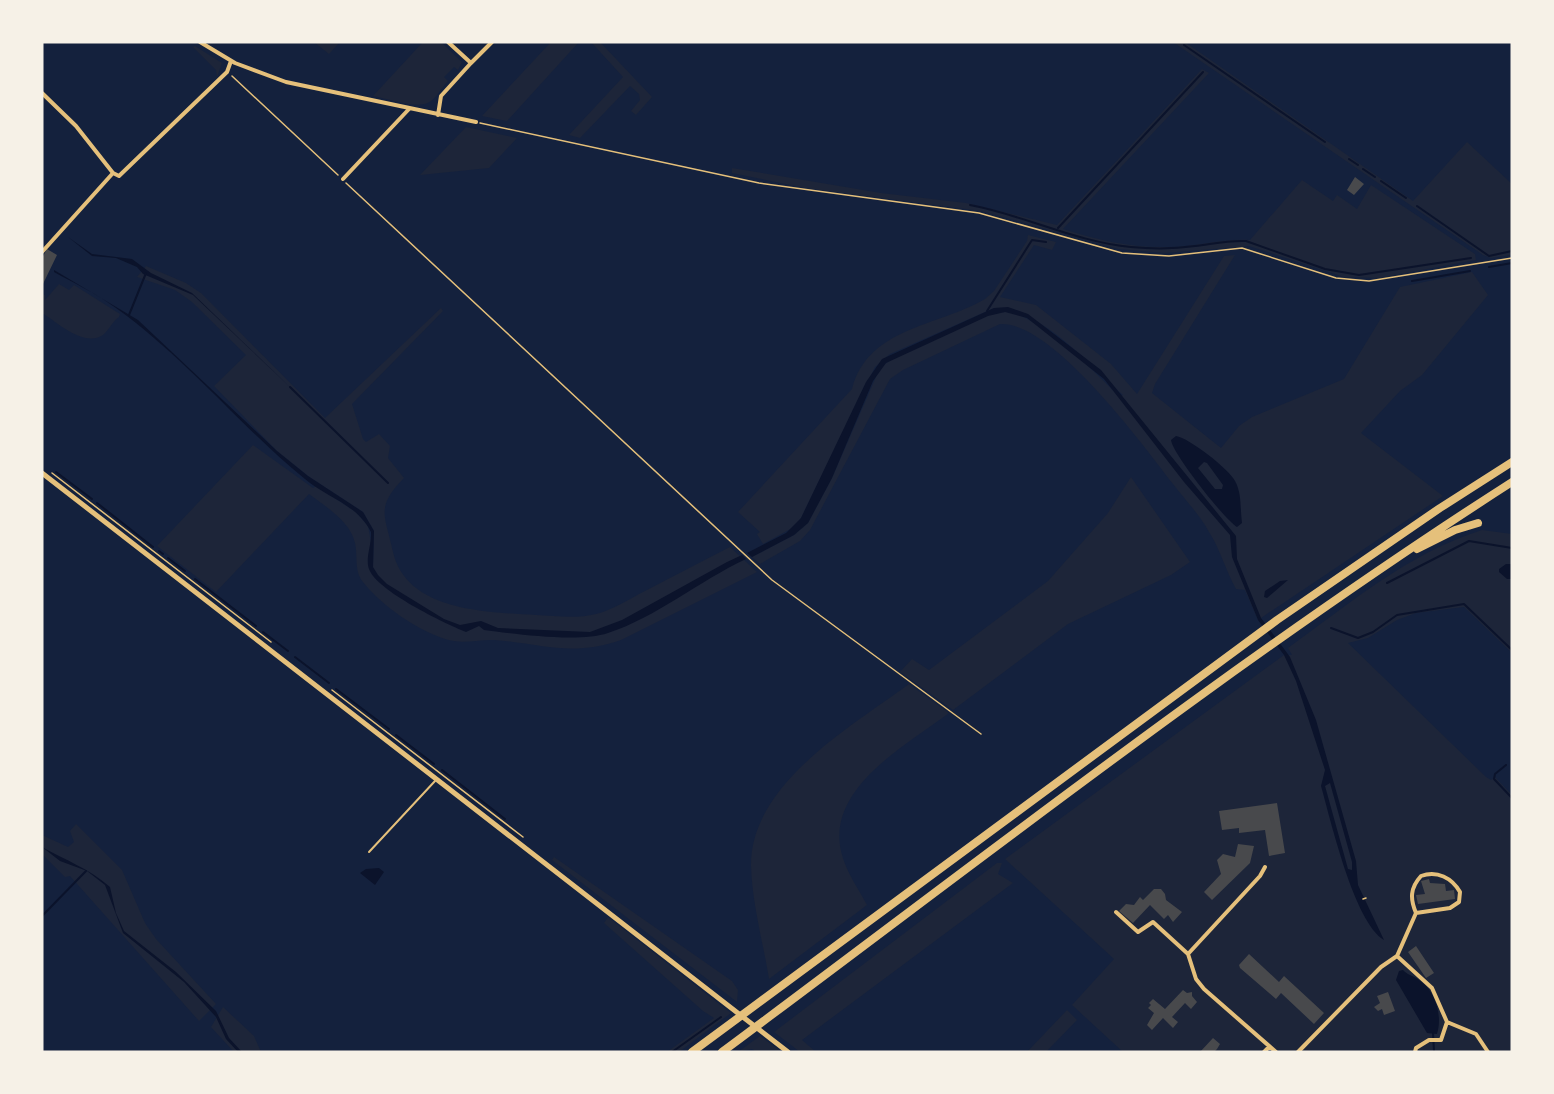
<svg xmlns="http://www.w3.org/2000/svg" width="1554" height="1094" font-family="'Work Sans',sans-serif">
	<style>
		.green { fill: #1d2539 }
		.water { fill: #0b132b; fill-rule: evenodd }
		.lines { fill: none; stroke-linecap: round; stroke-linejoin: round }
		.stream { stroke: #0b132b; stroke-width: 2 }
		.building { fill: #48494c }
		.path { stroke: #e5c07b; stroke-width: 1.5 }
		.service { stroke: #e5c07b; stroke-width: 2 }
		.minor { stroke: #e5c07b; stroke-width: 4 }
		.tertiary { stroke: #e5c07b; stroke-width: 5 }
		.motorway { stroke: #e5c07b; stroke-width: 8 }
	</style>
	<rect width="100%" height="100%" fill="#14213d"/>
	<path class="green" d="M314,42h26l-11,12z
		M423,42h18l21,20 -4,8 -4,-3 -10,10 4,4c-7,7 -14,22 -24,23 -14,3 -35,-5 -51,-8z
		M551,42h28l-72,79 -25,-5z
		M591,42h9l52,55 -16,18 -5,-4 9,-11 -1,-6 -9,-8 -50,52 -11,-3 54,-58z
		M1173,42h12l228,159 54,-59 45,42v71l-21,3 -8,-3z
		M195,46l27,17 -5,14 -1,-7 -23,-23z
		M1202,69l7,4 -146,156c35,11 68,19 105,18 28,0 54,-9 82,-7l52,-60 31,21 4,-6 20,14 14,-24 104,69 1,6 -98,18 -34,-1 -95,-31 -84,7 -47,-4 -137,-38 -176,-23 -73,-15v-5l149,25 85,10 91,22z
		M466,127l51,11 -28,30 -69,7z
		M1028,235l28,7 -4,8 -18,-5 -34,52 36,8 75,59 26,30 87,-138 11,-1 -80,129 -3,9 69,55 18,-22 13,-9 92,-38 56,-92 72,-15 16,23 -66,80 -22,16 -39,42 82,63 -185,124 -13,-30 -9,-1c-10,-18 -16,-40 -27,-57 -9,-17 -24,-32 -36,-48 -30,-39 -121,-163 -173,-160l-97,46 -13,9 -80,151 -10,11 -40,23 -8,-7 42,-22 14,-12 24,-45 47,-108c15,-16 40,-24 60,-33 20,-9 46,-26 69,-25 26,1 93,64 111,85l4,-2c-32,-29 -83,-88 -129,-87l-104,46 -15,13 -74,151 -7,9 -31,17 -6,-10 3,-2 -22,-20 114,-123c16,-62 85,-62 133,-90l9,-8 33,-50z
		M146,266l40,17 15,10 124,125 116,-110 2,3 -91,93 11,35 3,3 13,-8 11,12 -2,12 16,20c-29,30 -19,36 -11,74 14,60 95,60 143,63 19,1 41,4 60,-1 17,-4 33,-15 49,-23 29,-15 57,-30 85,-44l27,25 -136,68c-49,17 -78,4 -126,0 -18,-1 -32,5 -50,-1 -29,-10 -62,-32 -82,-57 -9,-11 -5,-25 -8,-39 -5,-22 -29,-36 -46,-49l-93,98 -59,-46 96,-101 60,43 3,-2 40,26 12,14 3,16 -2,27 4,-2 1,-36 -11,-19 -55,-36 -31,-25 -63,-65 32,-31 -54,-53 -17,-12 -38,-13z
		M59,284l10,6 5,-5 46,29 -1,3c-7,5 -10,13 -16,18 -19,13 -46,-13 -61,-22v-19l3,1v5z
		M1131,477l59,85 -19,13 -103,49 -115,86 -53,-38 12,-13 17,11 119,-89 60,-68z
		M1482,530l30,4v119l-48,-46 -48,6 -19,7 -29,18 -20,5 138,134 5,3 4,-3 17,18v257h-389l-51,-47 42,-46 -109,-100 279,-204h8l-4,-7c60,-43 120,-95 194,-118z
		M909,684l40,29c-42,32 -122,74 -108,138 4,19 17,37 26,54l-98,74c-6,-37 -17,-76 -18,-113 -1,-82 100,-139 158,-182z
		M76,824l46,46 23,53 11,16 60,65 -17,17 -129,-145 -5,1 -23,-23v-19l26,12 6,-5 -4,-11z
		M554,857l178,124 6,9 -1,12 -185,-142z
		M997,863h5l-4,11 15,9 -211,157 14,12h-16l-26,-20z
		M608,917l110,86 13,10 -52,39h-12l47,-34 -11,-7 -99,-88z
		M223,1007l31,29 7,16h-27l-23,-25z
		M1067,1010l10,10 -31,32h-19z
		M760,1036l22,16h-26l-4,-3 -14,3z"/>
	<path class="water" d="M68,237l24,17 40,5 19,14 41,20 99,95 -98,-93 -50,-21 -6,-7 -21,-9 -24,-2z
		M54,270l84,50 139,131 31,25 55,36 11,19 -1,36 5,8 9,9 57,35 16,6 21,-4 17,7 92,4 32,-12 105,-58 15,-7 4,4c-47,22 -89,58 -138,74 -29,10 -93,1 -124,-3l-5,-4 -13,6c-22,-9 -89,-41 -97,-63 -4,-11 3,-25 2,-37 -14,-28 -44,-34 -66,-53 -66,-54 -119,-121 -189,-171 -19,-14 -42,-25 -62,-36z
		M1008,307l20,7 73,56 135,166 1,23 24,59 29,39 26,63 40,141 2,24 26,55c-30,-18 -53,-119 -63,-154l4,-16 -29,-89 -12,-26 -26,-35 -26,-63 -2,-22 -46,-53 -80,-103 -77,-61 -22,-6 -17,4 -102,47 -13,18 -41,97 -24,45 -14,12 -42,22 -5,-4 39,-20 15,-15 65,-136 16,-23 112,-51zM1330,783l22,79v8l-4,-1 -23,-83z
		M1176,436c13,2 53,33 59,45 7,12 5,28 7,42l-5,4c-12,-7 -65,-74 -66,-87zM1204,462l3,1 16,22 -1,4h-7l-17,-21z
		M1506,564h6v15h-5l-8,-7v-3z
		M1288,580l-21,18 -3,-1 1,-6 15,-10z
		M42,847c23,13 48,22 68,40l6,26 8,18 52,41 40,39 13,27 13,14h-4l-12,-13 -10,-22 -32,-35 -61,-49 -18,-48 -18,-14 -27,-10z
		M379,868l5,4 -9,13 -15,-12 6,-4z
		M1403,970c5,5 8,5 13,8 19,10 27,37 21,56l-10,-1 -31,-53 3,-9z"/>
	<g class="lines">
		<path class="stream" d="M1184,45l141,97
			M1349,159l9,6
			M1363,169l12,8
			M1381,181l25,17
			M970,205c54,10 106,37 161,42 21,2 43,2 64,-1 17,-2 33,-6 51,-5l79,28 34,6 112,-17
			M1417,206l72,50 23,-5
			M1058,228l145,-156
			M1489,267l23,-4
			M1412,281l58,-10
			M987,311l45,-71 14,2
			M129,315l17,-42
			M290,387l98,96
			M56,472l36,27
			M97,503l56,44
			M159,551l4,3
			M168,558l17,13
			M195,579l61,47
			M1387,583l82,-42 43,7
			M1331,628l27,10 15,-6 24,-17 67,-11 48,46
			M263,632l25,19
			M295,657l34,26
			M336,689l53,40
			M396,735l38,29
			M1506,765l-11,9 -1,5 18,19
			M442,770l63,49
			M42,916l44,-45
			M1433,1033l1,18
			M672,1052l49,-35"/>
	</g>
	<path class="building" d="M1355,177l9,7 -10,11 -7,-5z
		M47,249l10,6 -15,31v-28z
		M1277,803l8,50 -16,3 -4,-26 -26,3v-5l-17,2 -3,-19z
		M1238,844l16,2 -4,17 -38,37 -8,-8 17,-18 -4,-14 6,-6 12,3z
		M1429,879l1,4 15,1 1,7 8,-1 1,9 -37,5 -2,-9 9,-1 -4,-13z
		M1154,889h7l4,5 1,6 16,12 -9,10 -5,-7 -4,4 -14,-14 -17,18 -14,-12 7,-7 8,1 6,-8 3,3z
		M1416,946l18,27 -8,5 -18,-26z
		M1249,954l30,28 5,-6 40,37 -10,11 -33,-31 -5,6 -36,-31 -1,-3z
		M1183,990l4,3 5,-1v4l5,6 -6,7 -6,-6 -13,14 6,5 -5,6 -10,-10 -11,12 -5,-5 7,-12 -6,-5 3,-3 -2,-2 4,-4 12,10z
		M1388,992l7,19 -11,4 -2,-6 -4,2 -4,-4 6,-4 -3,-7z
		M1213,1038l7,6 -3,5 -3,3h-14z"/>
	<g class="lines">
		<path class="path" d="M232,76l106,99
			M480,123l279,60 220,30 143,40 47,3 73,-8 94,30 33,3 143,-23
			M346,183l426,397 209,154
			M52,473l219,169
			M332,690l191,147
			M1363,899l3,-1"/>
		<path class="service" d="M369,852l66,-71"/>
		<path class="minor" d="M200,42l35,21 51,19 190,40
			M471,63l21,-21
			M42,93l34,33 37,47 6,3 108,-104 4,-11
			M438,115l3,-19 30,-33 -23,-21
			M343,179l66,-70
			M42,252l71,-79
			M1116,912l22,20 15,-10 35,32 8,25 8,10 72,63
			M1188,954l72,-78 5,-9
			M1397,956l35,32 15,34 29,12 12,18
			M1264,1052l5,-5
			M1298,1052l83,-85 16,-11 19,-43 34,-5 9,-6 1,-10c-8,-14 -23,-22 -39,-16 -11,12 -11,23 -5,37
			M1415,1052l1,-4 13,-8h12l6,-18"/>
		<path class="tertiary" d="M42,473l746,579"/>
		<path class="motorway" d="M1417,549l38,-19 23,-7
			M692,1052l585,-432 163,-112 72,-46
			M722,1052c261,-194 517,-395 790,-570"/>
	</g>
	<rect width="1554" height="1094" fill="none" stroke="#f6f1e7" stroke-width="87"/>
</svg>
